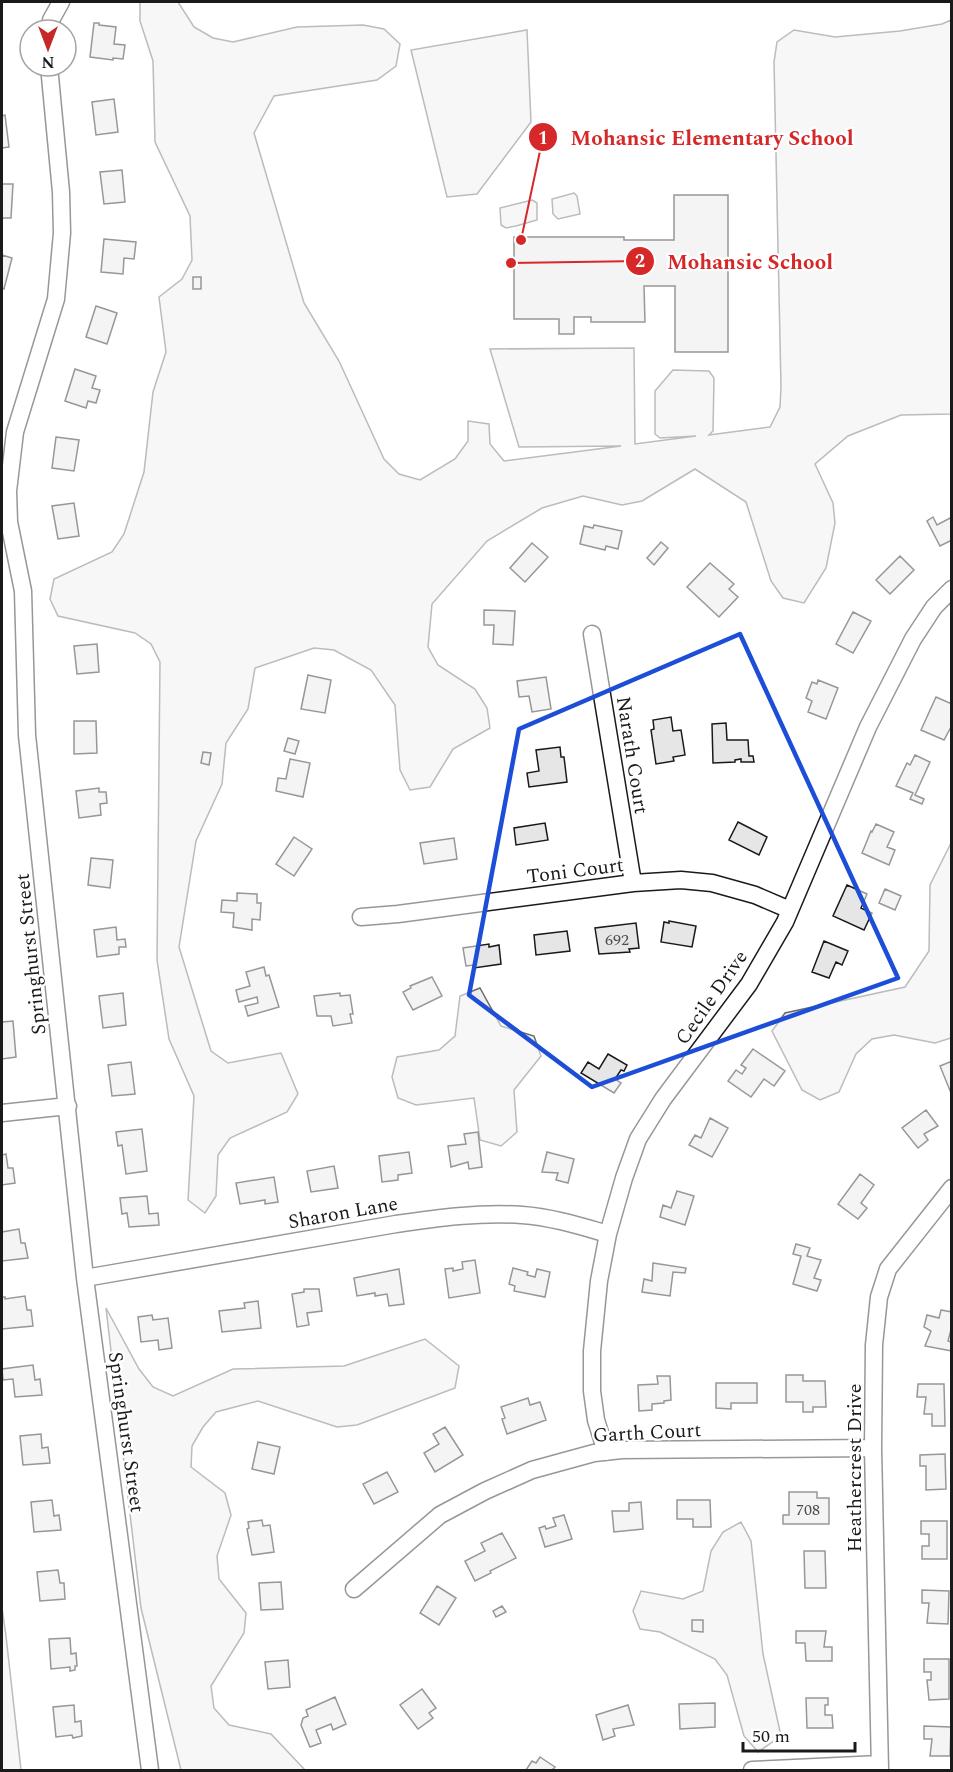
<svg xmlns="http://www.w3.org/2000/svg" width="953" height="1772" font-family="Spectral,serif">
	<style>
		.built { fill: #ededed; stroke: #6a6a6a; stroke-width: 1.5 }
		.building { fill: #e6e6e6; stroke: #1a1a1a; stroke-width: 1.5 }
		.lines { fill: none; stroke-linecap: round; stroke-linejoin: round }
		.minor-casing { stroke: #1a1a1a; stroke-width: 19 }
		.minor { stroke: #fff; stroke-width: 16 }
		.marked { fill: none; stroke: #1d4ed8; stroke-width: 4.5; stroke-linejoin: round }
		.labels { text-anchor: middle; stroke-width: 4.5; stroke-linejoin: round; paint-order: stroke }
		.number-label { font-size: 16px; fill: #4d4d4d }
		.street-label { font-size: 20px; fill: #1a1a1a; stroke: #fff }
		.leader { fill: none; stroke: #d62828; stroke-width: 2 }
		.callout-dot { fill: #d62828; stroke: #fff; stroke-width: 2 }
		.mark-label { font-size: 18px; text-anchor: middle; font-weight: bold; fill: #fff }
		.callout-label { font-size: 21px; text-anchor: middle; font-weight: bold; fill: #d62828; stroke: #fff; stroke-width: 4.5; stroke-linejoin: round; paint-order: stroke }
	</style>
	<rect width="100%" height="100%" fill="#fff"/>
	<path class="built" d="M140,2h38l16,25 19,11 20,4 64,-15 66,-2 21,4 16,15 -4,22 -19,14 -103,16 -20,37 50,170 35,58 45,98 15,15 21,6 35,-21 13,-18v-20l21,3 1,20 14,17 117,-15 -102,1 -29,-98 144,-1 1,96 61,-8 -36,2 -5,-4v-43l18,-21 36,1 5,7 -1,53 -4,4 61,-8 10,-20 1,-20 -7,-325 3,-20 17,-12 41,7 65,-6 42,-7 9,-4v394l-50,1 -53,21 -33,28 18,39 2,20 -9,45 -22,35 -21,-5 -12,-17 -25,-79 -51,-33 -53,32 -20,4 -39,-9 -41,12 -55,33 -55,63 -4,43 10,18 37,24 12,19 3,20 -37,21 -23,38 -20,3 -10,-20 -5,-65 -24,-35 -37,-20 -20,-2 -59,20 -7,41 -22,34 -4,41 -26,57 -17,106 32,104 17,12 53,-10 17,41 -11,18 -57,26 -12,17 -2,41 -11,17 -17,-13 6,-104 -25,-57 -12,-79 3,-298 -9,-18 -16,-11 -77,-17 -8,-17 4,-20 58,-27 12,-18 20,-62 9,-80 13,-40 -7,-55 23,-18 10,-19 -2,-44 -35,-74 -2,-81 -13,-40z
		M527,30l4,92 -54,72 -30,3 -36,-147z
		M574,193l3,3 3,18 -22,5 -5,-5 -1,-15z
		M532,200l5,3v17l-21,6 -10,2 -5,-3 -1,-17z
		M951,843v195l-16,5 -41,-8 -22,4 -16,15 -17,38 -19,8 -18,-10 -30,-59 13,-18 120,-26 24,-36 1,-66z
		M480,988l21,38 33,10 7,20 -27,34 3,42 -16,14 -21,-6 -6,-42 -58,7 -18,-7 -6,-21 5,-20 42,-7 16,-14 5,-40z
		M106,1308l33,61 14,18 20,9 60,-27 111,-3 81,-27 34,27 -4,22 -98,37 -20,2 -79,-26 -42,11 -13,15 -11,19 -1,21 34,26 6,22 -14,41 2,23 27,34 -2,20 -33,53 3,22 15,17 42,9 34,36h-124l-40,-162z
		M741,1522l10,19 12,113 18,82 -23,16 -14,-16 -17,-61 -12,-16 -55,-27 -20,-3 -7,-18 8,-20 42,8 20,-8 8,-40 12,-19z
		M2,1608l4,28 15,134h-19z"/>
	<path class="building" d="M94,23h5v2l17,2 -2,17 11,1 -2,14 -10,-1v2l-23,-3z
		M114,99l4,33 -22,3 -4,-33z
		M5,115l4,32 -7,1v-32z
		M122,170l3,32 -21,2 -4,-32z
		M2,184h11l-2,34h-9z
		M674,195h54v157h-53v-66h-31l1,36h-54v-5h-17v17h-15v-15h-45v-82h110v3h50z
		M104,239l32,3 -2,17 -10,-1 -1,16 -22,-2z
		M2,255l10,3 -8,31 -2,-1z
		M193,277h8v12h-8z
		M96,306l21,7 -10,31 -21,-7z
		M75,369l21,7 -4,12 8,2 -4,13 -8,-2 -2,7 -21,-7z
		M56,437l23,3 -5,31 -22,-3z
		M74,503l5,33 -21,3 -6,-33z
		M933,517l4,8 15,-8v23l-12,6 -13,-25z
		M594,525l28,6 -4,18 -12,-3 -1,4 -25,-6 4,-18 9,2z
		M661,542l7,6 -14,17 -7,-7z
		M532,543l16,14 -23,25 -15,-14z
		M900,556l14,14 -24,24 -14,-14z
		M710,563l24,21 -5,5 9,8 -19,20 -32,-30z
		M484,610l31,1 -2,34 -20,-1 1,-19h-10z
		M853,612l18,9 -18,32 -17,-9z
		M97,644l2,28 -22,2 -3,-28z
		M308,675l23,5 -6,33 -24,-4z
		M546,677l5,32 -19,3 -3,-16 -10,1 -2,-16z
		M818,680l20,8 -12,31 -18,-7 4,-11 -6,-3 6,-16 5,2z
		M936,697l16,7v21l-8,15 -23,-10z
		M671,717l2,14 8,-1 4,25 -12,2 1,4 -18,3 -5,-34 3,-1 -1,-9z
		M74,721h22l1,32 -23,1z
		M726,723l1,17h21l1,16h4l1,6h-13v-3l-6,1v2l-22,1 -1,-39z
		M288,738l11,3 -4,13 -11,-3z
		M560,747l1,10h3l3,25 -38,5 -2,-14 12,-2 -3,-21z
		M203,752l8,1 -2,12 -8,-2z
		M915,755l15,7 -15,33 9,4 -2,5 -12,-5 3,-6 -17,-7 11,-23 3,2z
		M290,759l20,4 -7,34 -27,-6 2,-13 8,1z
		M99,788v4h7l1,11 -7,1 1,11 -22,3 -3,-27z
		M738,822l29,15 -8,18 -30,-15z
		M545,823l3,17 -32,5 -2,-17z
		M876,824l18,8 -7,15 8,3 -6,15 -27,-12 9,-22 1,1z
		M294,837l18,12 -18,27 -18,-12z
		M454,838l3,21 -33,5 -4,-21z
		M91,858l22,2 -3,28 -22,-3z
		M847,885l20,9 -6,14 11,5 -8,17 -31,-14z
		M885,889l16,7 -6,14 -16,-7z
		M237,893l20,1v9h4l-1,17 -8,-1v11l-19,-3 1,-14 -13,-1 1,-12 15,1z
		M669,921l27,5 -4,21 -31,-5 3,-20 5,1z
		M636,923l3,25 -10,1 1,3 -31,2 -4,-26z
		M116,927l1,13 8,-1 1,8h-7v7l-22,3 -3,-27z
		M567,931l3,20 -34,4 -2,-20z
		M824,941l24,10 -6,14 -6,-3 -7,16 -17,-6z
		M489,944v3l10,-2 2,19 -27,4v-3l-8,1 -3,-18z
		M264,967l2,9 3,-1 10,32 -31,9 -3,-10 13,-3 -1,-6 -18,5 -3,-12 14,-4 -4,-14z
		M432,977l10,19 -29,14 -10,-18 8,-4 -1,-2z
		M123,993l3,32 -23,3 -4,-32z
		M340,993v3l10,-1 3,19h-3l2,9 -19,3 -2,-10h-14l-3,-20z
		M13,1021l3,36 -14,2v-37z
		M753,1049l32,22 -11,15 -10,-7 -13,18 -23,-16 8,-11 6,4 4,-6 -5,-3z
		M608,1054l19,11 -3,6 -3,-1 -6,9 6,4 -7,10 -33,-20 7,-11 11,7z
		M952,1061v32h-1l-11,-27z
		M131,1062l4,32 -23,2 -4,-31z
		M926,1110l12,16 -14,8 4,6 -10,8 -16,-20z
		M710,1118l18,10 -16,29 -23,-12 6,-10 6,3z
		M142,1129l5,42 -21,3 -4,-29 -4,1 -2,-14z
		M478,1132l4,35 -13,2 -1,-7 -17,5 -3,-21 18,-2 -2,-10z
		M409,1152l3,21 -14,2v5l-16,2 -3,-26z
		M547,1152l27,7 -6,24 -12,-3 2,-7 -16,-1z
		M6,1154l2,14h5l2,15 -13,2v-30z
		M334,1166l4,22 -27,4 -4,-21z
		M860,1174l14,11 -13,18 6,5 -9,11 -20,-15z
		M274,1177l4,25 -13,2v-4l-25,4 -4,-21z
		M677,1191l17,5 -9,29 -25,-8 3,-12 8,3z
		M147,1196l2,18 9,-1 1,12 -30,2 -2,-14 -5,1 -2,-16z
		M19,1229l2,14h4l3,15 -26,3v-29z
		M796,1244l14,4 -3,8 14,4 -7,18 7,2 -4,11 -24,-7 8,-28 -8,-2z
		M475,1260l5,33 -31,5 -4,-29 8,-1v3l10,-2 -1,-7z
		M653,1263l33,5 -1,5 -12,-1 -3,24 -28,-4 2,-13 8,2z
		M513,1268l15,4 -1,3 8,2 2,-8 13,3 -5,25 -31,-6 1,-5 -6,-2z
		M399,1269l5,35 -15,2 -2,-12 -12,2v-3l-18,3 -3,-18z
		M304,1289h15l3,22 -15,2 2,12 -12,2 -5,-33 12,-2z
		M25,1296l2,14h4l2,16 -31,3v-32h3v2z
		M258,1301l3,27 -39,4 -3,-21 26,-3 -1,-5z
		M941,1310l11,2v14l-4,15 4,1v9l-27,-5 6,-15 -7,-4 3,-12 12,3z
		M152,1315l1,5 15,-2 4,30 -13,2 -1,-10 -17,2 -3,-25z
		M33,1365l2,15 5,-1 2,16 -27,2 -2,-18 -10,1 -1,-11z
		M786,1375h17v6h22l1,26h-13v5h-10v-10h-17z
		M657,1376h13l1,24 -7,1v2l-12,1v6l-13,1 -1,-26 20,-1z
		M716,1383h41v20h-26v6l-15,-1z
		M918,1384h26l1,42h-13v-12h-8l2,-17h-9z
		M528,1398l2,7 10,-3 6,18 -39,14 -5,-15 3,-1 -4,-11z
		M445,1427l18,28 -28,17 -11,-19 15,-9 -6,-10z
		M41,1434l1,14 6,-1 2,16 -27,2 -3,-29z
		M258,1442l22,5 -6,27 -22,-5z
		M945,1454l1,35 -20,1v-24h-6v-11z
		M387,1472l11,20 -24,12 -11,-20z
		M789,1492h28v6h12v26h-46v-9h6z
		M52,1500l2,16 5,-1 2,15 -27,2 -3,-30z
		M677,1500h33l1,27h-18v-8h-16z
		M641,1502l2,27 -29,3 -2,-21h17v-8z
		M564,1515l8,24 -27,8 -6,-19 6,-2 1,3 10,-3 -3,-8z
		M262,1520l1,6 7,-1 4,27 -22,3 -5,-26 2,-1 -1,-6z
		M921,1521h26v38h-25v-13h7v-12h-8z
		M502,1533l14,25 -26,13 1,2 -16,8 -10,-20 20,-10 -4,-8z
		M804,1551h21l1,37h-21z
		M58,1570l2,13h4l1,16 -25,2 -3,-29z
		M281,1582l2,27 -22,1 -2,-27z
		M437,1586l19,12 -17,27 -19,-12z
		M922,1590l27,1 -1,33 -21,-1 2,-20h-7z
		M502,1606l4,6 -10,5 -3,-6z
		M692,1620h11v12l-11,-1z
		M796,1631h30l-2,16h8v14h-26l-1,-18h-9z
		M70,1638l1,16 5,-1 1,13h-2v4l-5,1v-4l-19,2 -2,-30z
		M924,1659h25v40l-20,1 -2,-20h4v-8h-7z
		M288,1660l2,27 -22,2 -3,-27z
		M422,1689l14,19 -7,5 4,5 -15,11 -18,-24z
		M335,1697l11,27 -13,6 -2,-6 -15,6 5,13 -11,4 -9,-22 2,-7 5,-2 -2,-6z
		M806,1698h22v7h-3v10h7l1,13h-26z
		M715,1703v24l-35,2 -1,-25z
		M74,1705l1,17 6,-1 1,15 -9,2 -1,-3 -16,2 -3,-30z
		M628,1705l6,20 -21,4 2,7 -12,4 -7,-25z
		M924,1726l27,1 -1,29h-20l2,-17h-8z
		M540,1757l15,10 -3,3h-26l6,-9 4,2z"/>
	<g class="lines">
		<defs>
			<path id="minor" d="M50,30l1,-10 10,-18
				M49,66l12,126 1,41 -6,66 -41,133 -7,59 1,31 14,69 4,144 58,543 65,492
				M592,634l41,249
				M361,917l37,-3 235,-31 48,-3 31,3 43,12 35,15
				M2,1113l66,-7
				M85,1278l311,-54c41,-6 84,-12 126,-9 29,2 58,11 86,19
				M606,1452l-10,-32 -4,-29v-40l7,-70 9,-47 16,-56 14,-39 25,-40 86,-115 36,-62 83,-195 45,-88 21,-32 18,-18
				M354,1589l86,-74 45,-24 47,-21 62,-17 28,-3 251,-2
				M752,1770l128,-6
				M880,1770l-7,-322 1,-103 5,-48 9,-28 64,-81"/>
		</defs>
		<use href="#minor" class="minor-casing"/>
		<use href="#minor" class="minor"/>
	</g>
	<path d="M0 0H953V1772H0ZM740,634l158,344 -306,109 -123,-92 50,-266z" fill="#fff" fill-opacity=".55" fill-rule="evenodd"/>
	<path class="marked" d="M740,634l158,344 -306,109 -123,-92 50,-266z"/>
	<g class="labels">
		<g class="number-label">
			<text x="617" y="945">692</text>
			<text x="808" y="1515">708</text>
		</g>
		<g class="street-label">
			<text transform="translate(633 755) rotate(81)" y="7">Narath Court</text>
			<text transform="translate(575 870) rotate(-7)" y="7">Toni Court</text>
			<text transform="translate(30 954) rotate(-96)" y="7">Springhurst Street</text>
			<text transform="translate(711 997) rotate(-55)" y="7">Cecile Drive</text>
			<text transform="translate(343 1212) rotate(-10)" y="7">Sharon Lane</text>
			<text transform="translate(127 1432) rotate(82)" y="7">Springhurst Street</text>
			<text transform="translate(647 1432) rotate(-3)" y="7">Garth Court</text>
			<text transform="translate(854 1468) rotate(-90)" y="7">Heathercrest Drive</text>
		</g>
	</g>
	<path class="leader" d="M521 240L543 137M511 263L640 261"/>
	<g class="callout-dot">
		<circle cx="521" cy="240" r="6"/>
		<circle cx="511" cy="263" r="6"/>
		<circle cx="543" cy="137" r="15"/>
		<circle cx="640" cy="261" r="15"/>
	</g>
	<g class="mark-label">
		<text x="543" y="144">1</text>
		<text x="640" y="267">2</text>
	</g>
	<g class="callout-label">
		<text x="712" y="145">Mohansic Elementary School</text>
		<text x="750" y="269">Mohansic School</text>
	</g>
	<rect width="953" height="1772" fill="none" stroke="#1a1a1a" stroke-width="6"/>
	<g transform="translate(48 48) rotate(180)"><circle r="28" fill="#ffffff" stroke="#a3a3a3" stroke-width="1.5"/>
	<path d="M0-4.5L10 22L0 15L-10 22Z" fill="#c62828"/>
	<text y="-9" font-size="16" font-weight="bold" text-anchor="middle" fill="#1a1a1a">N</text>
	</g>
	<path d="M743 1742v9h112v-9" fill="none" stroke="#1a1a1a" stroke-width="3"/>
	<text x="752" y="1742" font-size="18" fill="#1a1a1a" stroke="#ffffff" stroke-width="4.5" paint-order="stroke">50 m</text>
</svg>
